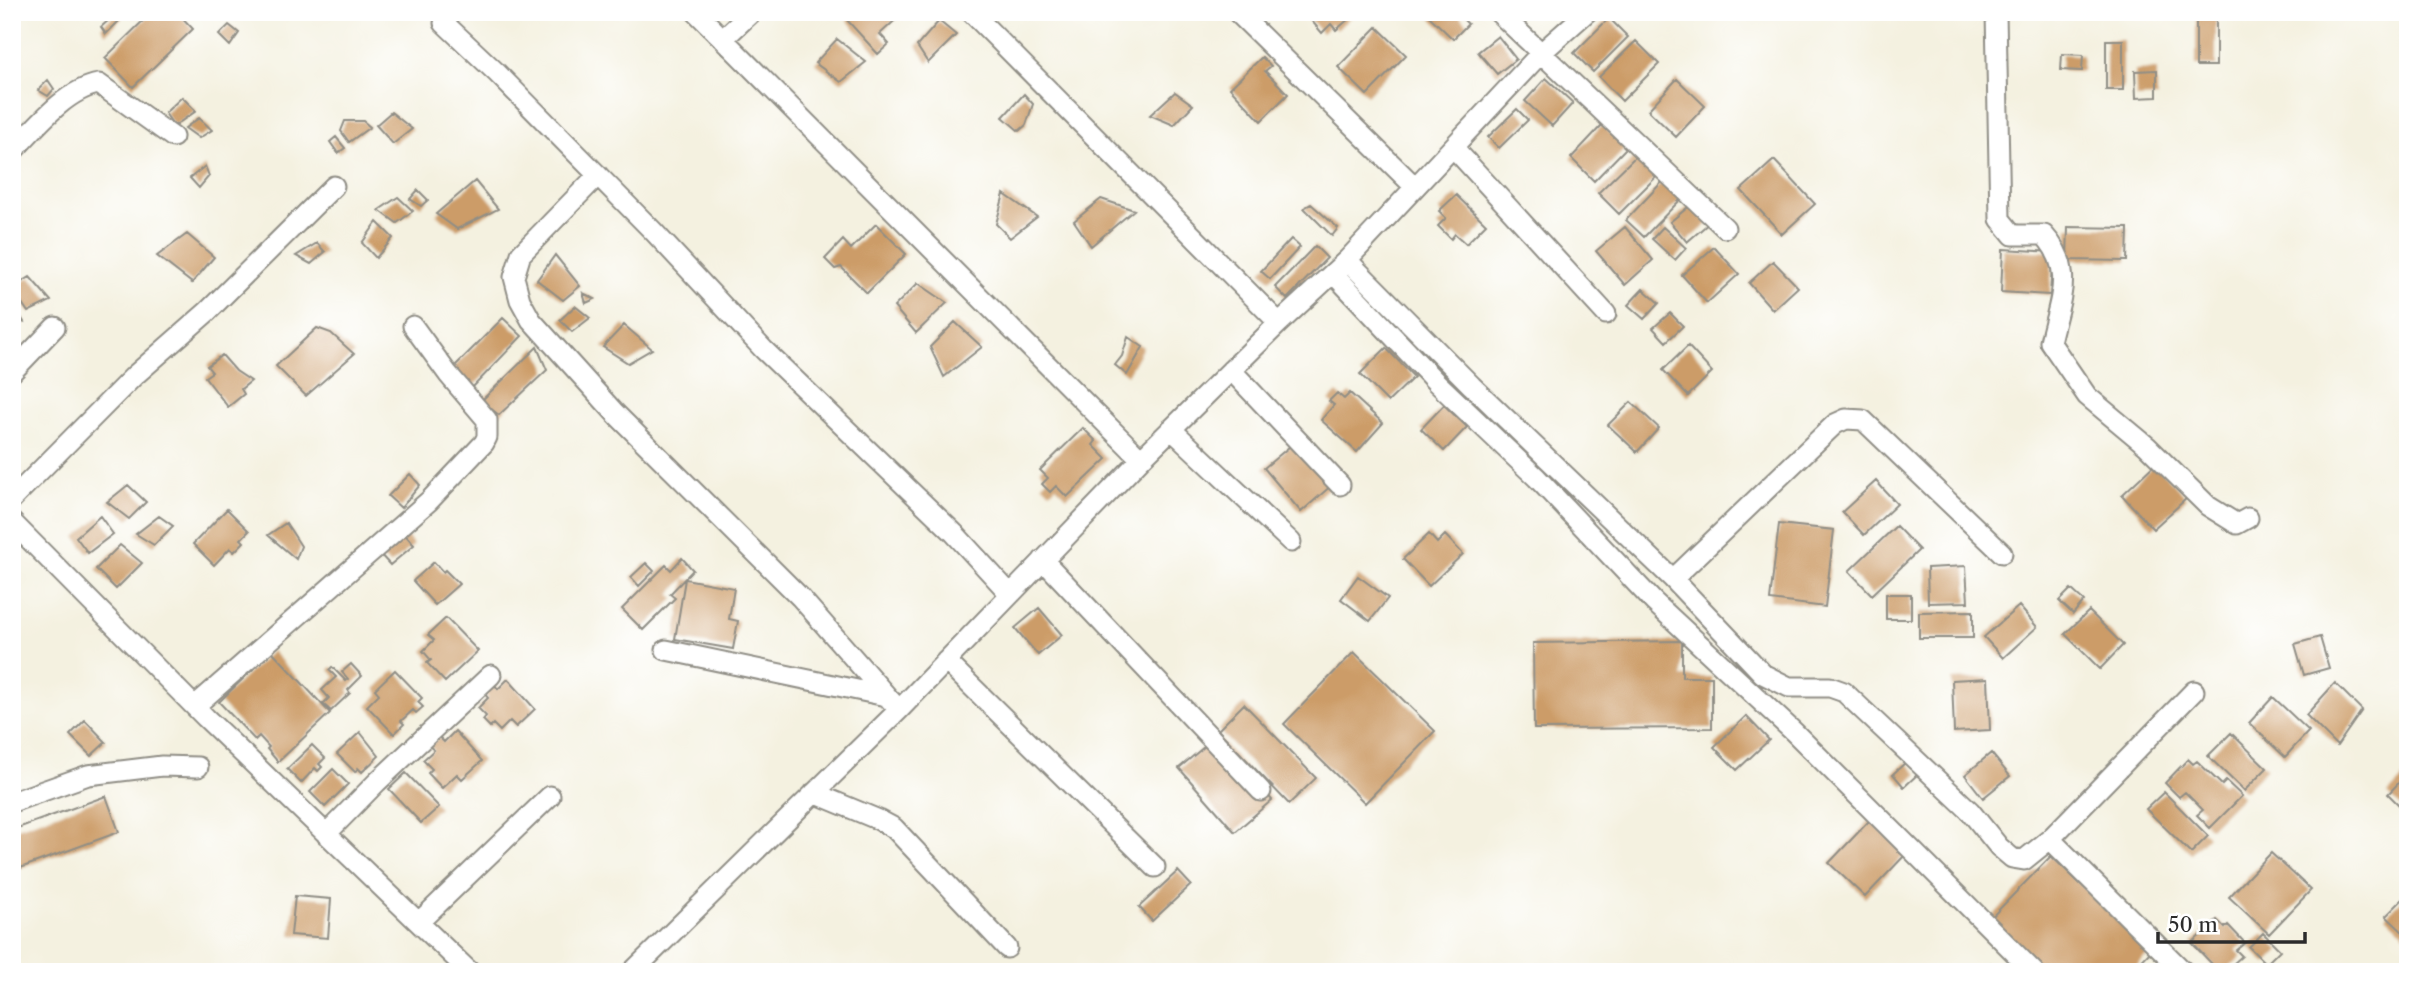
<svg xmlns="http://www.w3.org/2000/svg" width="2420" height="984" font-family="'Libre Caslon Text',serif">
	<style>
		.building { fill: #cc9c67 }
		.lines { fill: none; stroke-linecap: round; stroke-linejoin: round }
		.minor-casing { stroke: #908e86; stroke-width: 23 }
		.minor { stroke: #fff; stroke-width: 19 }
	</style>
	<rect width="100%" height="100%" fill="#fff"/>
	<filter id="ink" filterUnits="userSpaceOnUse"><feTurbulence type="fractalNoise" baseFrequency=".0143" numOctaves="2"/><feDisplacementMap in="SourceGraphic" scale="14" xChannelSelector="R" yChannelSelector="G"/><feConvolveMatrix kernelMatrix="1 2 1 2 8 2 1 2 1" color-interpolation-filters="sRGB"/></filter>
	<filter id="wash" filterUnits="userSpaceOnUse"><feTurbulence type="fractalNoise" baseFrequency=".00686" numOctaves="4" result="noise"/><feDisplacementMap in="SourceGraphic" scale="28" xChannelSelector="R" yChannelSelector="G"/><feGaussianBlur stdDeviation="1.57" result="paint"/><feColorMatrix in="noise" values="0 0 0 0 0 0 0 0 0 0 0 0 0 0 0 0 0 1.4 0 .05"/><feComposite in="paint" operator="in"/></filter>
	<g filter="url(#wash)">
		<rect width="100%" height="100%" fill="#f4f1e0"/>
		<g id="blocks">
			<path class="building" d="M118,12l4,6 -16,16 -5,-7z
				M152,12h25l16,17 -60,58 -28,-29z
				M855,12h49l-24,22 9,10 -11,10 -31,-34z
				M1304,12h46l-3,3 3,3 -14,12 -5,-6 -9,9z
				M1431,12h25l12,12 -15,15 -25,-24z
				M1609,18l19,19 -35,35 -19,-19z
				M2196,18h20v48h-20z
				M939,21l17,14 -28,28 -11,-17z
				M229,25l10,8 -9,13 -11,-11z
				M1377,27l29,28 -39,40 -29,-28z
				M1498,36l18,23 -19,15 -19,-22z
				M837,39l29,23 -25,20 -26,-19z
				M2106,40h17v50h-17z
				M1636,41l23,23 -37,37 -23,-24z
				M2062,54l21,1 -1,16 -21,-1z
				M1262,57l9,9 -6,5 23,23 -27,27 -31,-33z
				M2157,70v27l-21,1 -1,-27z
				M1546,78l27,25 -21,23 -27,-25z
				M1677,79l28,27 -29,31 -28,-27z
				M48,80l6,9 -6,7 -10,-6z
				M1175,92l18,13 -19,20 -24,-10z
				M1024,94l9,10 -7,21 -7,6 -16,-14z
				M182,97l14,14 -22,15 -9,-13z
				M1517,109l11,11 -29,28 -11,-11z
				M391,112l21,17 -19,15 -17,-19z
				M199,118l13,12 -13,8 -14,-10z
				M345,121h18l7,6 -21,15 -8,-11z
				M1602,125l24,23 -32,33 -23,-23z
				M336,137l9,11 -7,5 -8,-11z
				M1637,155l21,20 -39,39 -21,-21z
				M1774,160l41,44 -33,30 -41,-44z
				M205,166l4,10 -10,12 -9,-10z
				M1664,180l19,17 -39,40 -18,-17z
				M475,181l23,28 -41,20 -21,-15z
				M418,190l10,10 -7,6 -11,-7z
				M1004,194l33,23 -27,21 -14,-14z
				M1456,195l30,29 -20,20 -11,-10 -4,5 -13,-13 8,-8 -7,-7z
				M398,197l15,14 -16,12 -18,-13z
				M1101,199l33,11 -43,36 -17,-25z
				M1311,204l27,24 -6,8 -28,-28z
				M1692,204l17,19 -22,19 -17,-20z
				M377,222l16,16 -17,20 -14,-15z
				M876,224l30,30 -39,39 -26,-26 -6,2 -10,-10 18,-19 8,9z
				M1625,227l28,33 -28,25 -29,-34z
				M1663,227l23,21 -11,12 -23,-21z
				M2068,227l60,1 -1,33 -60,-1z
				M187,234l27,23 -22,26 -35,-27z
				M1291,239l9,8 -30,32 -9,-8z
				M317,243l8,9 -14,12 -15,-8z
				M1315,246l12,12 -40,41 -12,-12z
				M1714,247l25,27 -32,29 -25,-28z
				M2003,249l50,3 -3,43 -49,-3z
				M555,255l25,31 -17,14 -26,-20z
				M1773,261l25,26 -25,23 -24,-27z
				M30,277l21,24 -23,11 -16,-24z
				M918,283l29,20 -31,30 -22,-26z
				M1643,289l16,14 -15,16 -16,-14z
				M583,293l12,6 -9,4z
				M12,303l12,19 -12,5z
				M575,306l15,12 -18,14 -12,-12z
				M1670,313l13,13 -17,16 -13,-14z
				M503,318l19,18 -51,53 -19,-20z
				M955,322l27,25 -38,30 -14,-30z
				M624,325l28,24 -24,14 -25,-16z
				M317,328l14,5 23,21 -48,42 -30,-30z
				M1128,337l15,10 -16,28 -12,-10 7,-9z
				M1688,346l24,26 -24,24 -25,-26z
				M537,347l10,23 -48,45 -18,-14z
				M1386,348l28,29 -26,25 -28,-28z
				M222,355l14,16 15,10 -10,8 3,5 -16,13 -23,-30 7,-5 -5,-6z
				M1337,393l7,6 6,-6 33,30 -26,29 -36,-32 13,-15 -5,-4z
				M1631,402l28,26 -22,24 -29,-27z
				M1444,405l23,22 -23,24 -23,-22z
				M1083,428l13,13 -3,4 14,14 -40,38 -11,-11 -6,6 -8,-8 6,-6 -8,-8z
				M1295,442l37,43 -31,27 -37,-44z
				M2155,464l32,34 -34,31 -31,-34z
				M410,474l10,11 -19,23 -13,-12z
				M1876,481l21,23 -33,31 -22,-23z
				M128,485l18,17 -17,17 -22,-17z
				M227,509l22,22 -8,8 3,3 -10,10 -4,-4 -16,17 -21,-21z
				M100,516l13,18 -25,19 -12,-16z
				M159,516l14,10 -19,19 -18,-11z
				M286,523l15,23 -5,13 -28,-24z
				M1779,524l55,6 -9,77 -55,-7z
				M1896,526l23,24 -47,45 -23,-24z
				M403,532l11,13 -24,20 -11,-12z
				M1429,534l8,9 8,-8 18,19 -34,32 -26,-27z
				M120,545l22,18 -26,26 -20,-20z
				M682,558l11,12 -23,24 5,4 -32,32 -21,-21 44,-44 5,5z
				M434,562l9,10 2,-2 14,14 -24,21 -22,-24z
				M646,563l8,8 -15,15 -8,-9z
				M1966,566l2,36 -40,1 -1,-35z
				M1358,576l30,22 -18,23 -29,-22z
				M685,579l49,9 -5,31 9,2 -5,28 -58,-10z
				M2071,589l13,12 -11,13 -14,-13z
				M1886,594h25v25h-25z
				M2019,606l18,21 -34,31 -19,-21z
				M1039,608l23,27 -24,20 -23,-27z
				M1973,611v27h-54v-26z
				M2089,611l34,34 -23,24 -35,-35z
				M446,618l32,33 -33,31 -18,-19 4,-3 -8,-9 11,-11 -6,-5z
				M2320,637l9,31 -25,7 -9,-31z
				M1682,641v36h30v51l-178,1 -1,-86z
				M272,651l58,62 -52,49 -11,-13 2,-2 -10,-11 -4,4 -36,-38z
				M1354,652l81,79 -70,72 -81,-79z
				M351,664l11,12 -14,14 2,3 -19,18 -8,-7 6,-6 -7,-8 14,-13 -7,-7 3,-3 14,14 2,-2 -6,-7z
				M395,670l27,28 -4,4 5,5 -7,6 -3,-3 -12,11 3,3 -10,10 -27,-28 12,-12 -4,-5z
				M1988,678l2,52 -36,2 -2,-52z
				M508,679l27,30 -19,18 -6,-6 -10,10 -7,-7 -3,3 -7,-7 3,-4 -8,-8 10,-10 -4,-5 10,-9 4,5z
				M2335,683l27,27 -25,36 -31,-31z
				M2273,697l36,34 -24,26 -36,-34z
				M1244,704l72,74 -27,26 -71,-74z
				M1746,716l23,24 -32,30 -23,-23z
				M85,720l21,22 -15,14 -21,-21z
				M455,731l27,30 -20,18 -5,-5 -15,14 -14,-15 4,-4 -9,-9 11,-10 -5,-4 10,-9 5,5z
				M360,732l19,24 -17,16 -4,-4 -3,4 -18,-18z
				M2231,733l36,35 -23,23 -36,-35z
				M1217,736l55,64 -37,32 -56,-64z
				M312,745l13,13 -6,6 3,3 -4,4 -3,-3 -14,15 -14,-14z
				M1991,753l19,23 -27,22 -18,-23z
				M2188,759l5,5 4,-3 25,24 4,-4 16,15 -32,32 -13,-13 6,-5 -18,-18 -6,5 -14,-14z
				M1906,762l12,12 -14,13 -11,-13z
				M333,769l15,15 -23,23 -15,-15z
				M406,773l33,34 -18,16 -32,-34z
				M2408,773v41l-20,-20z
				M2164,792l44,44 -17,17 -45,-44z
				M106,796l13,36 -107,39v-41z
				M1870,820l36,34 -41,43 -36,-34z
				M2271,853l40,37 -42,44 -40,-37z
				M2051,856l100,95 -20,21h-101l-47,-46z
				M1178,871l13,14 -39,36 -13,-14z
				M2408,894v43l-22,-21z
				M295,896l36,3 -3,39 -37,-3z
				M2217,920l8,8 3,-3 17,18 -9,7 6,6 -18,16h-18l7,-7 -21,-22z
				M2263,933l17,17 -14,14 -17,-17z
				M1991,963l9,9h-18z"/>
		</g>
	</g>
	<g filter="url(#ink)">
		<use href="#blocks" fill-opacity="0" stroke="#908e86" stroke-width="2"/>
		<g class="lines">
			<defs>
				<path id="minor" d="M696,12l445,447
					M971,12l308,311
					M1237,12l178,175
					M1498,12l227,216
					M1996,12l4,207 13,16h31c32,35 15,65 6,107l37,54 60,50 61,60 29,18 11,-6
					M444,23l53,50 157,159 110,118 190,183 56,61
					M723,39l29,-27
					M1453,147l153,167
					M12,152c23,-24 54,-63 87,-68l74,53
					M598,175l-77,79 -7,23 6,23 11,20 84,93 185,184 99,113
					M1347,260l125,126 201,193 90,95 26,13h41l14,5 126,119 29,36 13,11 12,2 26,-21
					M1333,273l103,109 101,96 117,124 140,130 240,240
					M1231,370l109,115
					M12,372l43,-45
					M1171,429l120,113
					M12,499l122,-123 73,-64 127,-126
					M12,522l194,196 264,254
					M1043,560l218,231
					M1673,579l162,-155 11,-5 17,1 139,133
					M666,650l220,46
					M946,661l209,206
					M195,706l234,-205 55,-58 3,-6v-17l-39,-46 -35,-48
					M814,793l65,27 15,8 113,120
					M12,802l76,-27 74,-9 36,1
					M326,834l51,-52 114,-107
					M419,922l131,-126
					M632,972l267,-262 242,-251 138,-136 68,-63 193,-206 47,-42
					M2184,972l-134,-133 144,-148"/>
			</defs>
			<use href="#minor" class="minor-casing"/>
			<use href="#minor" class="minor"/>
		</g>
	</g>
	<rect width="2420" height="984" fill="none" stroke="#fff" stroke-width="42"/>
	<path d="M2158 932v10h147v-10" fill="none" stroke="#2b2b2b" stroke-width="3.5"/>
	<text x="2168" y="932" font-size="21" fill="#2b2b2b" stroke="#ffffff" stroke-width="5" paint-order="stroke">50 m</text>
</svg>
